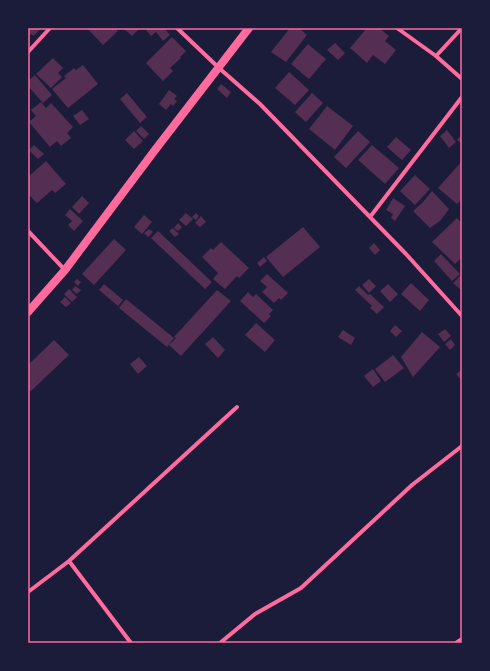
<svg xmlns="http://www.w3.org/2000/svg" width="490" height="671" font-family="Karla,sans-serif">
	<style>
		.building { fill: #542f53 }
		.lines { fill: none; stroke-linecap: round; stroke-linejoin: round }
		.minor { stroke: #ff6b9d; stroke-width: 4 }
		.secondary { stroke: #ff6b9d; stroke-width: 8 }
		.neatline { fill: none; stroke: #ff6b9d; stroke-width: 1.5 }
	</style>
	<rect width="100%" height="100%" fill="#1b1b3a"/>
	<path class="building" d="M28,28h13l-7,8 -3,-2 -3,3z
		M87,28h28l3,3 -15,14z
		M123,28h17l-8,8z
		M148,28h16l6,7 -7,6 -7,-9 -5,4 -5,-6z
		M290,28h9l8,7 -21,27 -15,-10z
		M367,28h12l10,8 -4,5 11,9 -11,14 -12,-9 -6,8 -17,-15z
		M172,37l14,14 -6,6 1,1 -11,10 3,3 -10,10 -17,-18z
		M335,43l10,10 -7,7 -11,-10z
		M308,44l18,15 -17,20 -18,-15z
		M53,58l10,10 -5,5 4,4 -11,11 -15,-14z
		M83,65l15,19 -30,24 -16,-19 14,-11 -2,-2 10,-8 2,2z
		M289,72l20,18 -14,15 -20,-17z
		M35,75l17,20 -9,8 -15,-17v-5z
		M221,84l10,8 -4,6 -10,-9z
		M169,90l8,6 -3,3 3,2 -4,5 -2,-2 -5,6 -7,-6z
		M127,93l20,24 -7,6 -20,-24z
		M312,93l11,10 -17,19 -11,-10z
		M41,102l5,6 5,-5 22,24 -6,6 4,5 -10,8 -4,-5 -7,6 -21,-25 7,-6 -5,-6z
		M327,106l26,20 -18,24 -26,-21z
		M82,110l7,9 -9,6 -7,-9z
		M141,126l8,8 -5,5 -8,-8z
		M447,130l9,12 -7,6 -9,-12z
		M134,131l9,10 -9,8 -9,-9z
		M358,131l12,11 -24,26 -12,-11z
		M462,134v10l-5,-4z
		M396,137l15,13 -9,10 -15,-13z
		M34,145l10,9 -6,5 -9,-9z
		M372,145l27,23 -14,16 -27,-24z
		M46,161l20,23 -11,9 -3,-3 -15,13 -9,-9v-17z
		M462,161v38l-5,5 -19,-16z
		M415,175l15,14 -15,16 -15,-14z
		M432,191l17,18 -9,12 -10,7 -17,-17 10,-9z
		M82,196l7,7 -10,11 -7,-7z
		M393,198l12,8 -10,15 -4,-3 2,-4 -7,-4z
		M70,209l13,12 -9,10 -6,-6 4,-4 -7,-6z
		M186,213l7,6 -7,7 -7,-6z
		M196,213l3,3 -3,4 -4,-3z
		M144,215l8,7 -10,12 -8,-7z
		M201,216l5,6 -6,5 -5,-4z
		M457,218l5,6v37l-2,-2 -5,5 -23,-22z
		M178,223l4,4 -4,4 -4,-3z
		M303,227l17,20 -37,30 -17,-20z
		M173,228l6,6 -4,3 -6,-6z
		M149,229l4,3 -5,5 -4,-4z
		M158,231l54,51 -7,7 -54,-51z
		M114,239l12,11 -32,35 -12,-11z
		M221,242l28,26 -10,10 -2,-2 -12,13 -12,-10 5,-6 -16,-16 9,-9 2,2z
		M374,243l6,7 -5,5 -6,-7z
		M441,254l19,20 -8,7 -18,-20z
		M264,257l3,4 -7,6 -3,-4z
		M267,274l21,19 -7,7 -2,-2 -5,5 -12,-11 5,-5 -7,-6z
		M462,274v17l-9,-8z
		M77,279l4,3 -3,4 -4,-4z
		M369,279l7,7 -7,7 -7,-8z
		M411,283l18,17 -9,11 -19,-17z
		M104,284l19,16 -5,6 -19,-16z
		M388,284l10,10 -8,8 -10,-11z
		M75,286l6,4 -4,4 -5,-4z
		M359,286l9,9 2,-1 14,13 -7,7 -7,-6 2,-2 -17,-16z
		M69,289l8,8 -5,5 -8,-8z
		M217,290l14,11 -50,55 -12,-11 7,-7 -2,-1z
		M248,292l5,5 3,-3 17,16 -4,4 2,2 -7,7 -24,-22z
		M65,297l6,6 -5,4 -6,-5z
		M126,299l48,39 -7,9 -48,-39z
		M256,323l19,17 -10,12 -20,-17z
		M395,325l7,6 -6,6 -6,-6z
		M445,329l6,7 -7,6 -6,-8z
		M343,330l12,8 -4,7 -13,-8z
		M422,332l18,15 -27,30 -12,-20z
		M213,337l12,13 -7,8 -13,-14z
		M451,339l4,6 -5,5 -5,-6z
		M54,340l15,15 -38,36 -3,-3v-23z
		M393,355l11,13 -19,14 -10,-13z
		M139,357l8,9 -9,8 -8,-10z
		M373,369l8,12 -8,6 -9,-11z
		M462,369v12l-6,-7z"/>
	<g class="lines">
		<path class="minor" d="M177,28l42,40 41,36 146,150 56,62
			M397,28l39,28 26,23
			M28,52l22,-24
			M436,56l26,-28
			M370,217l92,-120
			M28,231l37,39
			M69,561l62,82
			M28,592l41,-31 168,-154
			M220,643l35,-29 46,-26 111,-103 50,-39
			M456,643l6,-4"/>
		<path class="secondary" d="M28,312l37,-42 90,-120 94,-122"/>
	</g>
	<rect width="490" height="671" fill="none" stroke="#1b1b3a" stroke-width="58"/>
	<rect x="29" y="29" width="432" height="613" class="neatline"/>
</svg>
